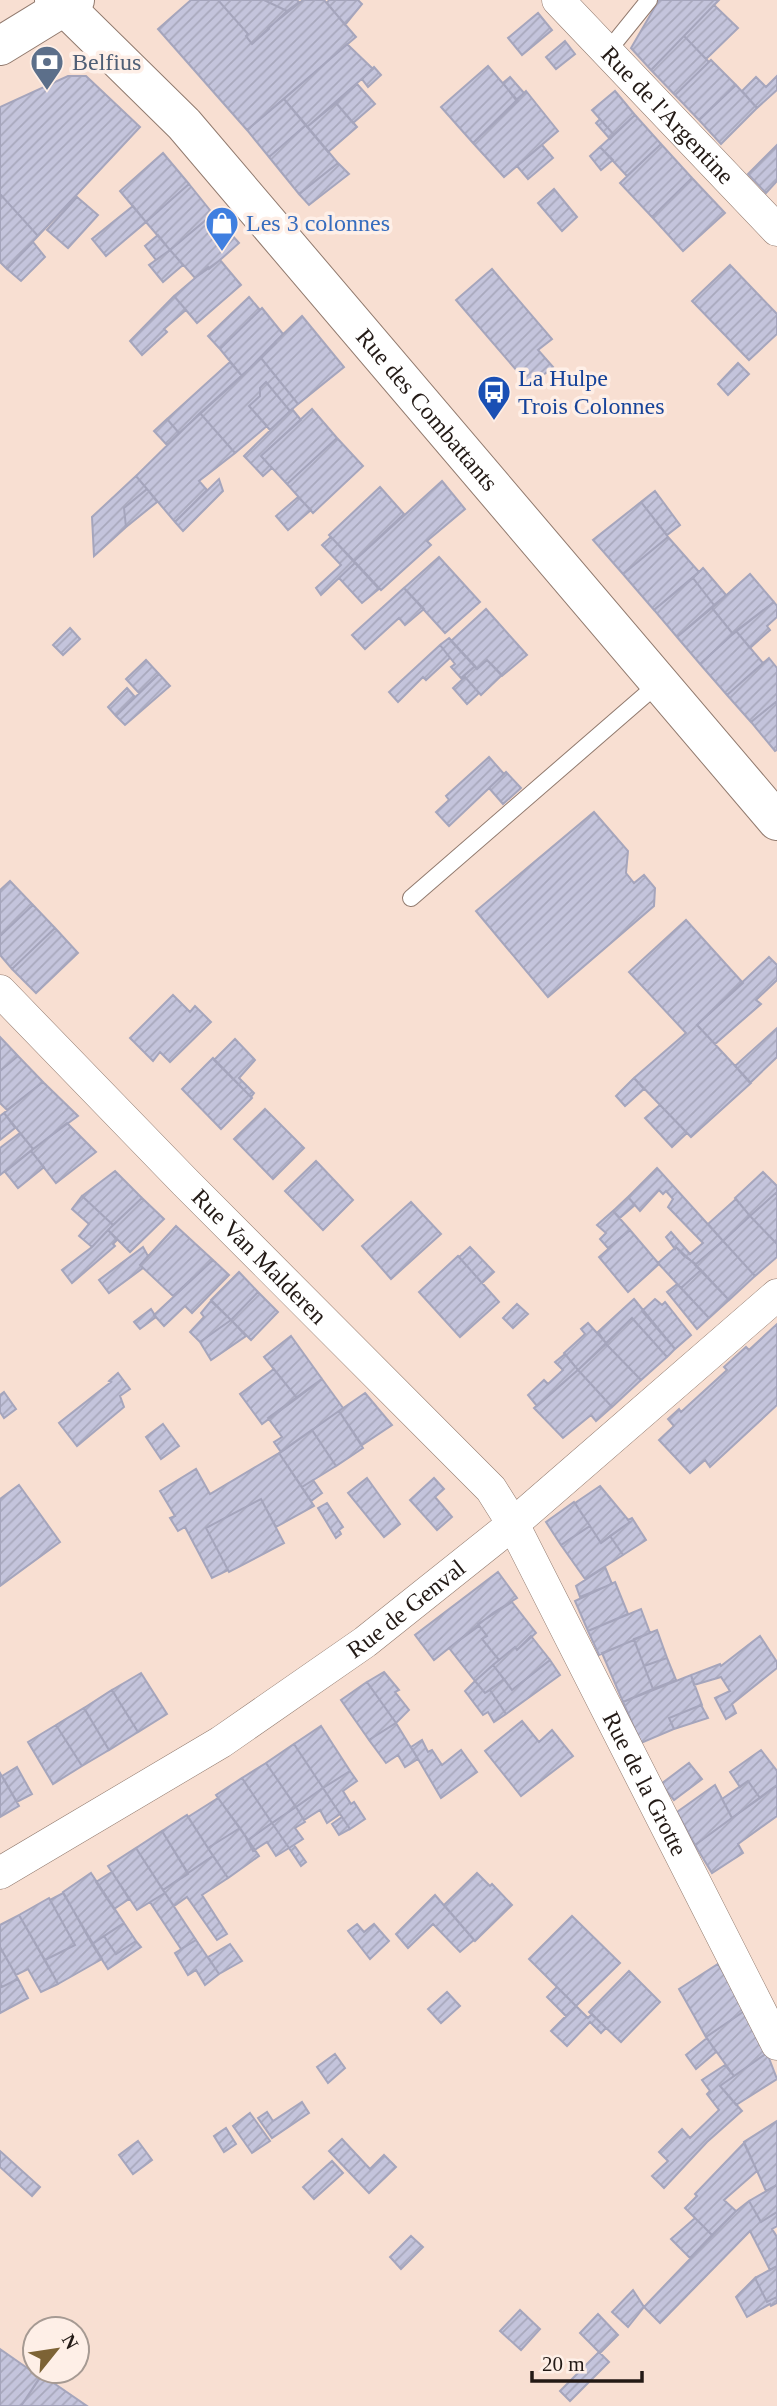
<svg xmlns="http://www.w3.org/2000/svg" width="777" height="2406" font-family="'Times New Roman',serif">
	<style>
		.building { fill: url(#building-hatch); stroke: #a5a5bc; stroke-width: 2 }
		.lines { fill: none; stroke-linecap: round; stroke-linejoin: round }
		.service-casing { stroke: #917a6e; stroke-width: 18 }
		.minor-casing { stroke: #917a6e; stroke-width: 33 }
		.secondary-casing { stroke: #917a6e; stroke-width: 40 }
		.service { stroke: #fff; stroke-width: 16 }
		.minor { stroke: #fff; stroke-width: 32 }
		.secondary { stroke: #fff; stroke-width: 38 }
		.labels { text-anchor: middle; stroke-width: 7; stroke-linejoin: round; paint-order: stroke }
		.service-label { font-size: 24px; fill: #4e5e75; stroke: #feefe7; text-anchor: start }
		.street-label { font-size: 24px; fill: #231a16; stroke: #feefe7 }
		.shop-label { font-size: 24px; fill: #366cbe; stroke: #feefe7; text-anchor: start }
		.transit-label { font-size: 24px; fill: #164399; stroke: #feefe7; text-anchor: start }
	</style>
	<defs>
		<pattern id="building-hatch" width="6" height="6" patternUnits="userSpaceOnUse" patternTransform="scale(1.75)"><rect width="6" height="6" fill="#c4c4dc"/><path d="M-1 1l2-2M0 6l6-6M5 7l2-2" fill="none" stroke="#a8a8bc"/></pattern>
	</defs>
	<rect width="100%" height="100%" fill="#f8dfd2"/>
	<path class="building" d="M191,0h27l30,34 -2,2 6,8 17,-15 -1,-1 35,-28h21l32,37 -109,93 -89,-101z
		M218,0h46l23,11 -35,33 -6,-8 2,-2z
		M264,0h33l2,2 -12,9z
		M329,0h29l4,4 -17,21 -18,-22z
		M659,0h60l-68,70 -20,-22z
		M714,5l24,23 -32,31 -22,-23z
		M538,13l14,17 -30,25 -14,-17z
		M684,36l25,26 -34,33 -24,-25z
		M565,41l10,13 -19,15 -10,-12z
		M347,44l26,25 -66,58 -23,-28z
		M711,60l25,25 -37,35 -24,-25z
		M488,66l30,35 -45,42 -32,-36z
		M374,67l7,8 -13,12 -6,-8z
		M68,76h18l54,51 -102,109 -38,-42v-87z
		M777,76v14l-20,18 -15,-17 14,-14 10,10z
		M510,77l14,16 -8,7 -13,-17z
		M357,84l18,20 -22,19 -17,-20z
		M736,85l21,23 -36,36 -22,-24z
		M526,91l32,40 -54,46 -31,-34z
		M615,91l20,24 -21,20 -22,-25z
		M284,99l22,26 -37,32 -22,-27z
		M336,103l21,24 -29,25 -21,-25z
		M635,115l26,29 -34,32 -27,-29z
		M600,119l14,16 -4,4 -14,-16z
		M306,125l32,38 -39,31 -30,-37z
		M661,144l31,34 -40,39 -32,-34z
		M542,145l11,13 -25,21 -11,-13z
		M777,145v36l-11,12 -18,-19z
		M600,147l13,13 -12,10 -11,-14z
		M163,153l26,31 -43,38 -26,-31z
		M338,163l11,11 -40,31 -10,-11z
		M692,178l33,35 -42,38 -31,-34z
		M189,184l24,30 -43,36 -24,-28z
		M554,189l23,28 -15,14 -24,-28z
		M0,194l38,42 -31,33 -7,-7z
		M77,197l21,18 -30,33 -21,-18z
		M133,206l13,16 -40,34 -14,-17z
		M213,214l26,29 -19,17 -25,18 -25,-28z
		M158,235l12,15 -14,10 -11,-14z
		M33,242l12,15 -24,24 -14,-12z
		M170,250l13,15 -20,17 -14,-17z
		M220,260l21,25 -44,38 -23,-27 34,-29 1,2z
		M730,265l47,49v20l-28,26 -57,-59z
		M492,269l60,70 -14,11 15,17 -23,19 -74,-86z
		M174,296l12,14 -22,19 3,3 -25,23 -12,-14z
		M249,297l11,13 -40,39 -12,-13z
		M262,308l21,26 -41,42 -22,-27z
		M302,316l42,51 -46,37 -37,-46 15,-15 -1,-1z
		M261,358l37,46 -8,7 -24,-29 -6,6v8l-11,10 18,20 -32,27 -35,-40z
		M230,362l12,14 -63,57 -12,-14z
		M738,363l11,11 -21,21 -10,-11z
		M266,382l24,29 -20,19 -21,-24 11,-10v-8z
		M292,409l9,11 -40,36 11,12 -9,8 -19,-20z
		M312,409l25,29 -50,46 -26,-28z
		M200,413l35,40 -36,28 8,9 -32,32 -39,-46z
		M167,419l12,14 -12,12 -13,-14z
		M337,438l26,28 -50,47 -26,-29z
		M136,476l11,13 -23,19 2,19 -32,29 -2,-39z
		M219,479l4,12 -40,40 -8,-9z
		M442,481l23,28 -38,32 4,4 -50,45 -27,-29z
		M380,487l24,27 -50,47 -25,-26z
		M147,489l10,13 -31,25 -2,-19z
		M655,491l25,34 -13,10 -26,-33z
		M298,497l13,13 -23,20 -12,-14z
		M641,502l27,35 -45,37 -30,-34z
		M331,537l24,26 -34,32 -5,-7 25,-23 -19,-20z
		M668,537l31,35 -45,38 -31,-36z
		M439,557l41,45 -35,31 -41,-45z
		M355,563l24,26 -17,14 -23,-25z
		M703,568l23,27 -12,10 -21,-27z
		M750,574l24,28 -41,32 -21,-26z
		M693,578l21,27 -37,32 -23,-27z
		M404,588l20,21 -19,16 -6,-7 -34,31 -13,-14z
		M774,602l3,4v11l-10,9 3,4 -20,18 -14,-17z
		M712,608l21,26 -33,30 -23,-27z
		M486,609l41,46 -25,21 -15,-16 -10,9 -26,-28z
		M70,628l10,11 -17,16 -10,-10z
		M736,631l27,32 -36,32 -27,-31z
		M449,638l26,28 -14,12 -10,-11 4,-3 -15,-19z
		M440,645l10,13 -24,22 -3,-3 -25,25 -9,-10z
		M769,658l8,10v33l-26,21 -24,-27z
		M146,660l13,14 -20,19 -13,-14z
		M487,660l15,15 -21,20 -17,-19 11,-10 2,3z
		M159,674l11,12 -45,39 -9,-9z
		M465,677l14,16 -12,11 -14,-16z
		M127,688l8,9 -19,19 -8,-9z
		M777,701v49l-2,1 -24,-29z
		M489,757l15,17 -55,52 -13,-14 13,-12 -3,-4z
		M506,772l15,16 -18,16 -14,-16z
		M594,812l34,39 -2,22 8,10 10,-8 11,13 -1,18 -106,91 -72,-86z
		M10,881l23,24 -33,31v-46z
		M33,905l22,23 -43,41 -12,-14v-19z
		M686,920l57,63 -46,42 54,58 -60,54 -57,-59 52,-45 -57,-61z
		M55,928l23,25 -42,40 -24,-24z
		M769,957l8,8v15l-21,20 5,4 -46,40 -18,-19z
		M173,995l17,17 5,-6 16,16 -41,40 -10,-10 -7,9 -23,-23z
		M777,1028v29l-27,26 -15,-17z
		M0,1037l18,19 -18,15z
		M235,1039l20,21 -16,18 15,15 -3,4 -37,-37z
		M18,1056l25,26 -36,28 -7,-7v-32z
		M213,1058l39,40 -31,31 -39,-40z
		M634,1078l10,11 -19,17 -9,-10z
		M43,1082l35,34 -45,33 -29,-36z
		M660,1105l27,28 -15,14 -27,-29z
		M265,1109l39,39 -31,31 -39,-40z
		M4,1113l11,15 -15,12v-24z
		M67,1123l29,29 -40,31 -25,-32z
		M20,1133l13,16 -33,26v-27z
		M31,1151l13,16 -26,21 -13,-16z
		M316,1161l37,39 -30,30 -38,-39z
		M657,1168l66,73 -27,23 -12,-8 -8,-9 -1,2 -9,-12 5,-5 19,22 13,-11 -35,-36 5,-8 -7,-8 -3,3 -4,-4 -19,21 -12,-14z
		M115,1171l27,27 -29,27 -31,-29z
		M763,1172l14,14v6l-27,24 -15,-18z
		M777,1192v52l-27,-28z
		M82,1196l31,29 -21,22 -13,-11 10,-12 -17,-15z
		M628,1197l7,8 -15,13 -7,-7z
		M142,1198l22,21 -34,33 -22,-22z
		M736,1199l14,17 -27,25 -15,-17z
		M411,1202l30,32 -50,45 -29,-33z
		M613,1211l17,19 -22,18 -8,-9 6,-6 -9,-8z
		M750,1216l27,28v13l-22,19 -32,-35z
		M176,1226l37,34 -40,36 -33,-31z
		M108,1230l9,10 -4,4 2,2 -43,37 -10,-13 30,-23z
		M630,1230l29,34 -31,28 -29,-35z
		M723,1241l32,35 -26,24 -34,-35z
		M143,1247l5,9 -8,9 3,3 -34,25 -10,-13z
		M470,1247l24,25 -12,11 -23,-26z
		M676,1247l25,23 -20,18 -23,-25z
		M458,1256l41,46 -39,35 -41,-45z
		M213,1260l16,15 -37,38 -7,-7 -21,20 -10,-11z
		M701,1270l28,30 -20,18 -28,-30z
		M239,1272l19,20 -27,28 -20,-20z
		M677,1284l32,34 -12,11 -30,-37z
		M258,1292l20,20 -27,28 -20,-20z
		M634,1299l41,50 -8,8 -35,-39 -26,25 -8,-11z
		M655,1299l7,6 3,-3 26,33 -16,14 -33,-38z
		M211,1301l20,19 -31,22 -10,-10 14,-15 -3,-4z
		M517,1304l11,10 -15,14 -10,-10z
		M151,1309l5,8 -16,12 -6,-7z
		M632,1318l35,39 -26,23 -35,-36z
		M231,1320l15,16 -35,24 -11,-18z
		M588,1323l18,20 -28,27 -14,-17 21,-19 -4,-5z
		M777,1324v81l-67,62 -5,-7 -15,13 -31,-33 15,-14 -6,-7 11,-10 2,3 46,-42 -3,-3 22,-20 3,3z
		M291,1336l31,43 -25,19 -33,-41z
		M606,1344l35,36 -29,27 -34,-37z
		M565,1354l13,16 -41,36 -9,-11 16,-15 4,4 15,-14 -8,-8z
		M274,1369l23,29 -35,26 -22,-30z
		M578,1370l34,37 -16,14 -5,-6 -28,23 -29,-30z
		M118,1373l12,16 -10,7 4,11 -47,39 -18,-23 52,-41 -2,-1z
		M322,1379l21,29 -62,44 -7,-10 8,-5 -14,-19z
		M4,1392l12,17 -12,9 -4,-6v-17z
		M365,1393l27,32 -30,20 -23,-34z
		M339,1411l24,37 -27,18 -24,-36z
		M163,1424l16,22 -18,13 -15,-22z
		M312,1430l24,36 -34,21 -23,-34z
		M279,1453l35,53 -38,21 -15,-28 -55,29 22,42 -16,8 -27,-51 -7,4 -8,-13 5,-2 -15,-25 36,-22 14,25z
		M367,1478l33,46 -16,13 -36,-44z
		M434,1478l10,11 -9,8 17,20 -15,13 -27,-30z
		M313,1480l9,13 -11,8 -9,-14z
		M19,1485l41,57 -60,44v-87z
		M600,1486l30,36 -29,21 -26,-40z
		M261,1499l23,44 -55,29 -23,-44z
		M574,1502l16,24 -29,19 -15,-23z
		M327,1503l16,24 -4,3 2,4 -5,4 -18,-30z
		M632,1518l14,22 -23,15 -13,-19 20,-14 -2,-2z
		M590,1526l11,17 9,-7 13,19 -38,24 -24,-34z
		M605,1567l7,17 -32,13 -4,-11z
		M498,1572l19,26 -24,15 -59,47 -19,-25z
		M615,1582l13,32 -40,17 -13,-30z
		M512,1602l24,31 -19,17 -2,-3 -16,13 -17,-21 5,-3 -9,-12z
		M641,1609l9,24 -51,22 -11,-24z
		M479,1626l8,10 -5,3 17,21 -24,21 -26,-33z
		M657,1630l10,28 -23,8 -10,-27z
		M531,1636l19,24 -38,30 -19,-25 22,-18 2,3z
		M760,1636l17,26v6l-45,36 4,9 -10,6 -11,-21 15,-7 -9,-14 -27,8 -3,-10 29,-11 1,2z
		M634,1640l19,49 -30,13 -21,-49z
		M667,1658l9,22 -23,9 -9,-23z
		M550,1660l10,15 -54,39 -16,-24 14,-11 8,11z
		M493,1665l11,14 -19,14 -10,-12z
		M384,1672l15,18 -4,2 14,18 -13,13 -29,-41z
		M141,1673l26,41 -29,18 -26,-42z
		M691,1675l11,30 -33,13 5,11 -33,14 -18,-41z
		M475,1681l10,12 5,-3 16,24 -12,8 -6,-10 -5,3 -18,-24z
		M367,1682l29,41 -27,17 -28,-40z
		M112,1690l26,42 -29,18 -25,-42z
		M701,1705l7,13 -34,11 -5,-11z
		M84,1708l25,42 -27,16 -26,-41z
		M522,1721l17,21 13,-12 21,26 -52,40 -36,-45z
		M396,1723l22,36 -13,8 -7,-12 -12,8 -17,-23z
		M56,1725l26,41 -29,18 -25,-42z
		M321,1726l29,45 -27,17 -29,-44z
		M422,1740l6,12 4,-2 10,15 19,-15 16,22 -36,26 -30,-51z
		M294,1744l29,44 -27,19 -30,-44z
		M761,1750l16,21v14l-17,13 -12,-17 -8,6 -10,-15z
		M266,1763l30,44 -24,16 -30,-45z
		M689,1763l13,16 -28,21 -13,-16z
		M17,1767l15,27 -15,8 -15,-26z
		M350,1771l7,10 -14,10 8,13 3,-2 11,17 -15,10 -27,-41z
		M0,1773l19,33 -19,11z
		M242,1778l30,45 -24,17 -32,-45z
		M748,1781l12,17 -28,20 -10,-19z
		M715,1785l17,33 -37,27 -18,-33z
		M777,1785v31l-39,28 5,9 -31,20 -17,-28z
		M323,1788l17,26 -13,9 -7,-13 -16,10 -8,-13z
		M218,1798l22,30 -32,20 -20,-31z
		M296,1807l9,15 -10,6 8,11 -14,9 -17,-25z
		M187,1815l26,41 -25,17 -26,-42z
		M342,1817l8,12 -11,6 -7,-11z
		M272,1823l17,25 -13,8 -9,-14 -14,9 -7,-13 2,2z
		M240,1828l19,28 -31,22 -20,-30z
		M162,1831l26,43 -25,16 -27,-42z
		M294,1845l12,17 -5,4 -12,-18z
		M136,1848l29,45 -28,17 -29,-44z
		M213,1856l15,22 -26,17 25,39 -10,6 -30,-43 -13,9 -11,-16z
		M112,1872l17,27 -15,10 -18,-27z
		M91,1873l33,50 -32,21 -29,-52z
		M477,1873l13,13 2,-2 20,21 -37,36 -31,-36z
		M63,1893l39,66 -44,25 -13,-24 30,-15 -25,-45z
		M165,1893l31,47 -15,9 -31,-47z
		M435,1895l39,45 -14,12 -27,-28 -25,24 -12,-14z
		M49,1898l26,47 -30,15 -26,-45z
		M19,1915l39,69 -17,8 -13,-23 -12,6 -16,-28v-22z
		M572,1916l48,47 -44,43 -47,-47z
		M124,1923l12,18 -20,13 -12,-18z
		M357,1924l7,8 10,-8 15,17 -19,18 -22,-28z
		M104,1936l12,18 20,-13 5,6 -33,22 -16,-25z
		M196,1940l23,34 -14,11 -9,-15 -8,5 -13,-22z
		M230,1944l12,17 -23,13 -11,-17z
		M0,1947l18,32 -16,8 -2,-4z
		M718,1964l28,46 -40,27 -27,-48z
		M629,1971l31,31 -39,40 -32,-30z
		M18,1979l10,19 -28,15v-30l2,4z
		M557,1987l19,19 -10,10 -19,-19z
		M447,1992l13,14 -19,17 -13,-14z
		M576,2006l12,12 4,-4 14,14 -5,5 -11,-11 -23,24 -16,-15z
		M746,2010l21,43 -33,23 -28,-39z
		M707,2038l9,14 -20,17 -10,-14z
		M767,2053l10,26 -41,26 -16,-19z
		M335,2054l10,14 -17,15 -11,-16z
		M725,2065l9,11 -14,10 22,25 -35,31 -43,46 -12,-12 16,-15 -9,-9 23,-23 8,9 29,-28 -12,-16 3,-3 -8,-11z
		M302,2102l7,11 -37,25 -14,-20 9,-6 6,9z
		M250,2113l20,28 -18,12 -19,-27z
		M777,2121v64l-11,6 -22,-49z
		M226,2128l10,16 -12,8 -10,-16z
		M342,2139l28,30 14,-14 12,12 -27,26 -40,-42z
		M138,2141l14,19 -19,14 -14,-19z
		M744,2143l13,28 -33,29 12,11 -24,24 -27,-27 12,-12 -2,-2z
		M0,2151l40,36 -8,9 -32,-29z
		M332,2161l11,12 -29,26 -11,-12z
		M777,2185v27l-16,10 -12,-21z
		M749,2201l12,21 16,-10v14l-5,3 5,8v29l-7,4 -20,-39 -90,92 -16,-16 91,-95z
		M695,2218l17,17 -22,23 -19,-19z
		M411,2236l12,11 -22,22 -11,-12z
		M777,2266v31l-10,5 -12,-24z
		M755,2278l12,24 10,-5v6l-6,3 -1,-2 -23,13 -11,-20z
		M633,2290l11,17 -16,20 -16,-15z
		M520,2310l20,19 -19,21 -21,-19z
		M598,2314l20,21 -18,18 -20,-20z
		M0,2349l40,28 -19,29h-21z
		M599,2352l10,10 -39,39 -10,-10z
		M42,2375l45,31h-66z"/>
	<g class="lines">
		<defs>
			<path id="service" d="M607,52l42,-52
				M411,898l248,-215"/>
			<g id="minor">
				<path id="s1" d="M558,0l219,230"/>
				<path id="s2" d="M0,991l185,191 306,307 22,35 264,520"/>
				<path id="s3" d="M0,1873l221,-131 144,-100 148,-118 264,-229"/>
			</g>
			<g id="secondary">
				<path id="s4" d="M54,0l12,8 118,116 593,697"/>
				<path d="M0,46l75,-46"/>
			</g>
		</defs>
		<use href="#service" class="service-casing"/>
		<use href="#minor" class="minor-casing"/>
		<use href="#secondary" class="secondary-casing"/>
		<use href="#service" class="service"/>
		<use href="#minor" class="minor"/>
		<use href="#secondary" class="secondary"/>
	</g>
	<defs>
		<symbol id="bank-pin" viewBox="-11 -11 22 30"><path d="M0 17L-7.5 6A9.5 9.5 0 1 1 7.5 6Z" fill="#5c6f8a" stroke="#feefe7"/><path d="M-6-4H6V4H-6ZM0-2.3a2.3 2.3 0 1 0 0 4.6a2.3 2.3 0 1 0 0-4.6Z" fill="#fff"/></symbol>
		<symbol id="shop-pin" viewBox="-11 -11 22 30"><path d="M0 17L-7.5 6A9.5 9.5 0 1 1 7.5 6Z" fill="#3f7fe0" stroke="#feefe7"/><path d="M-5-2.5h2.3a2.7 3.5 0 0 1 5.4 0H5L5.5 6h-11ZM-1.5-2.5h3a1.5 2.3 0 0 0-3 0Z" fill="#fff"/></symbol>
		<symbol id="bus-pin" viewBox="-11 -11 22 30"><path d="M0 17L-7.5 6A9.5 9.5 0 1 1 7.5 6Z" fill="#1a4fb4" stroke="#feefe7"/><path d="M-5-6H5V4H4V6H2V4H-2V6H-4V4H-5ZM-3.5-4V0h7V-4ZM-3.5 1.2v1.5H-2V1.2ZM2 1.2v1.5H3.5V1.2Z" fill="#fff"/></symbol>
	</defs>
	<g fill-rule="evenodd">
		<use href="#bank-pin" x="28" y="43" width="38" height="52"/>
		<use href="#shop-pin" x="203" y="204" width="38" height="52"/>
		<use href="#bus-pin" x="475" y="373" width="38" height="52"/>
	</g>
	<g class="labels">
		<g class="service-label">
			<text x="72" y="70">Belfius</text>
		</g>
		<g class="street-label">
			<text dy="8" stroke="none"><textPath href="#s1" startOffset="159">Rue de l'Argentine</textPath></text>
			<text dy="8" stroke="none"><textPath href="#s4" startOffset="555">Rue des Combattants</textPath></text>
			<text dy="8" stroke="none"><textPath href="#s2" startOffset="371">Rue Van Malderen</textPath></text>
			<text dy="8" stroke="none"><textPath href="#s3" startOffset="485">Rue de Genval</textPath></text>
			<text dy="8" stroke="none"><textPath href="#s2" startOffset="1032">Rue de la Grotte</textPath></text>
		</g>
		<g class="shop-label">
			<text x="246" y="231">Les 3 colonnes</text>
		</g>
		<g class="transit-label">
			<text x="518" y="386">La Hulpe<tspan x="518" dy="28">Trois Colonnes</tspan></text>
		</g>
	</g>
	<g transform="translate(56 2350) rotate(60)"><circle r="33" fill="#feefe7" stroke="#a69a93" stroke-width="2"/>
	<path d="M0-5L12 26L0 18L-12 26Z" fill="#7d6335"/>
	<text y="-10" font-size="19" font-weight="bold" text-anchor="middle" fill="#231a16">N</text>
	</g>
	<path d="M532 2371v10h110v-10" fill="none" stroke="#231a16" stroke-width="3.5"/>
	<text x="542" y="2371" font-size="21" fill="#231a16" stroke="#feefe7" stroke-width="5" paint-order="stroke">20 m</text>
</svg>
